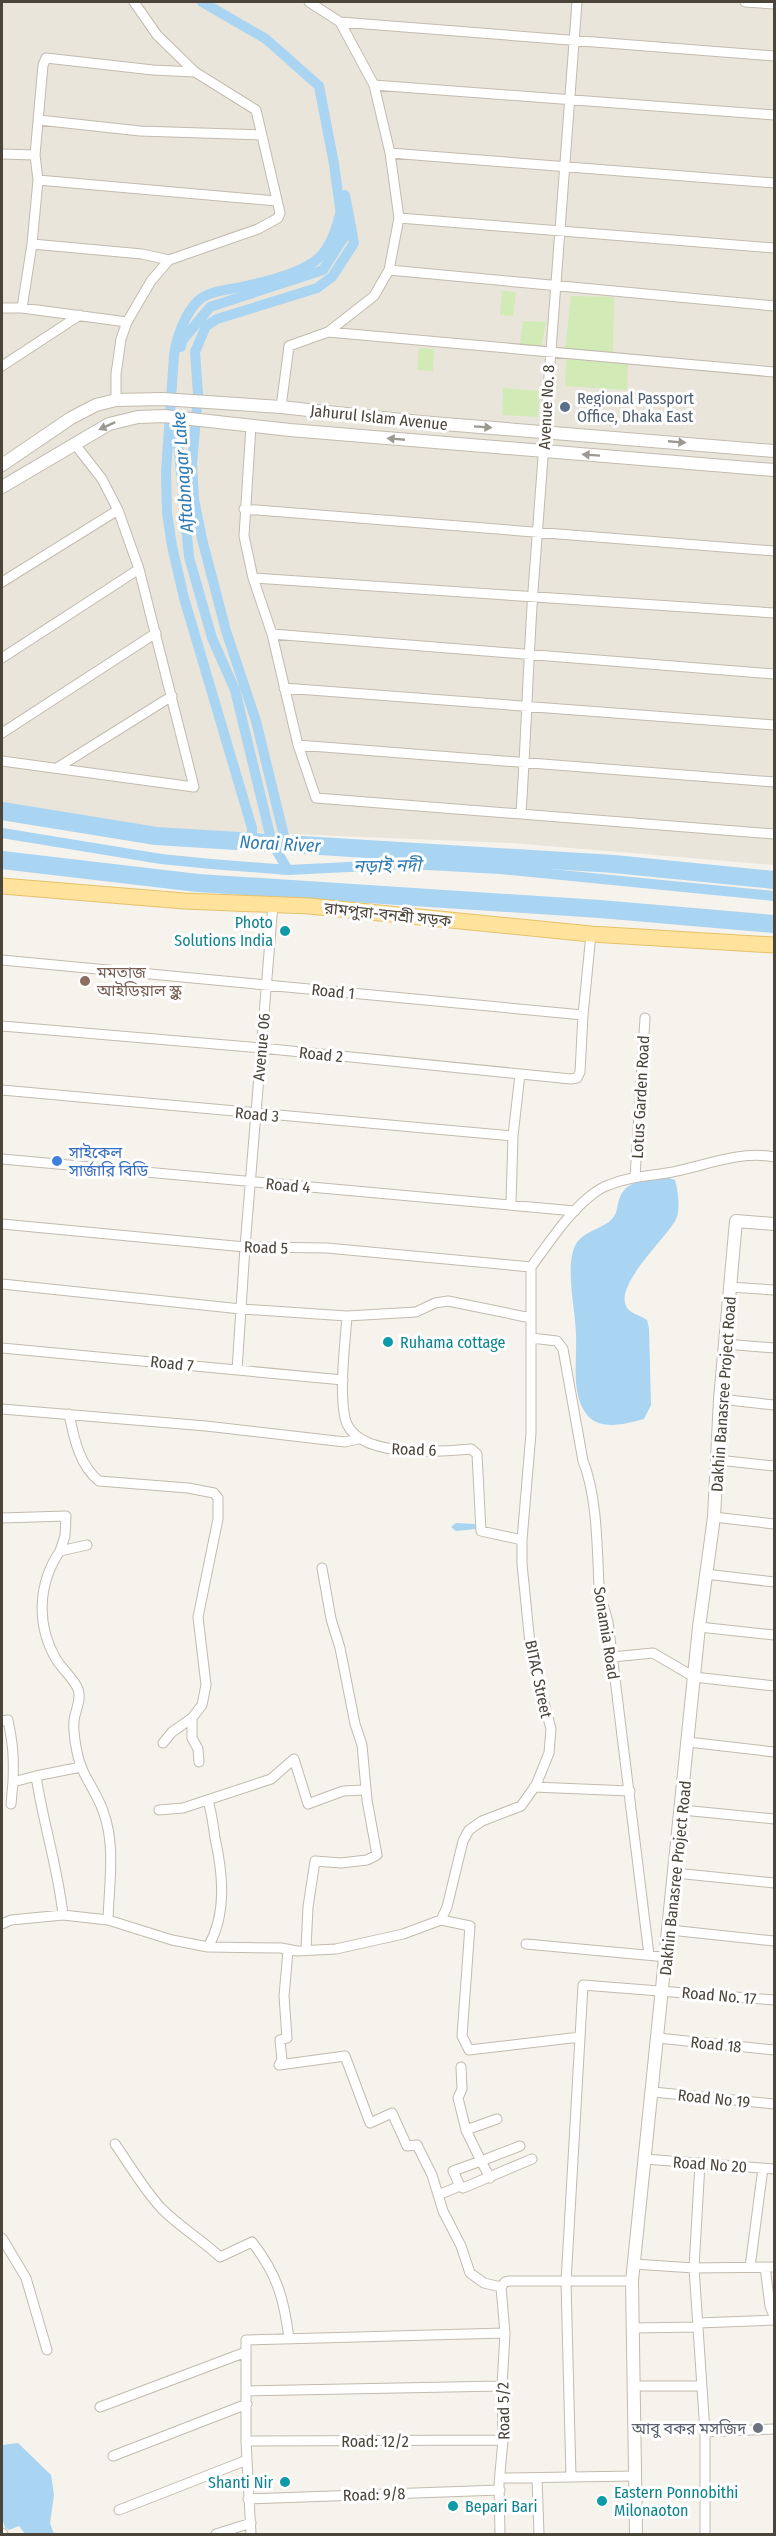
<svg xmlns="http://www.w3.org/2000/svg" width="776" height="2536" font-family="'Fira Sans Condensed','Noto Sans Bengali',sans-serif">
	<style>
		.residential { fill: #eae5da }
		.green { fill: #d2eab5 }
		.water { fill: #a9d4f2 }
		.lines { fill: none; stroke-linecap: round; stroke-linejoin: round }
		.canal { stroke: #a9d4f2; stroke-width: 10 }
		.river { stroke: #a9d4f2; stroke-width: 18 }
		.minor-casing { stroke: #c2bbae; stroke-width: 11 }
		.tertiary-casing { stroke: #c2bbae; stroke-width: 14 }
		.primary-casing { stroke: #e6c16a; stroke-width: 17 }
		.minor { stroke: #fff; stroke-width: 9 }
		.tertiary { stroke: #fff; stroke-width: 12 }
		.primary { stroke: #ffe39c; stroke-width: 15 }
		.oneway { fill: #9c9892 }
		.service-dot { fill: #5c6f8a; stroke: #fff; stroke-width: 2 }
		.culture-dot { fill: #0f9aa8; stroke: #fff; stroke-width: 2 }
		.education-dot { fill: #8d6e63; stroke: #fff; stroke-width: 2 }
		.shop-dot { fill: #3f7fe0; stroke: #fff; stroke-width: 2 }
		.worship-dot { fill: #6b7280; stroke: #fff; stroke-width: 2 }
		.labels { text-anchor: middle; stroke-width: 6; stroke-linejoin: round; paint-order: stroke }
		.service-label { font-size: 16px; fill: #4e5e75; stroke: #fff; text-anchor: start }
		.street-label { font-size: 16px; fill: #4b4439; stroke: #fff }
		.culture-label { font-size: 16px; fill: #0d838f; stroke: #fff; text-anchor: start }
		.education-label { font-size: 16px; fill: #785e54; stroke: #fff; text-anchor: start }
		.shop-label { font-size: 16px; fill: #366cbe; stroke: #fff; text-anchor: start }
		.worship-label { font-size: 16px; fill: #5b616d; stroke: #fff; text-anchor: end }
		.water-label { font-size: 18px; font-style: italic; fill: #2e7ab2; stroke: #fff }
	</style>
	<rect width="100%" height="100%" fill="#f6f3ec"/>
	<path class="residential" d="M2,2h772v863l-262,-22 -396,-16 -114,-16z"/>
	<path class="green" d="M502,290l14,3 -3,23 -13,-1z
		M571,296l43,1 -1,55 -48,-3z
		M523,321l23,1 -5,27 -21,-4z
		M419,348l15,1 -1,22 -16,-1z
		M566,359l62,5 -1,26 -62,-4z
		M503,388l37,3 -2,26 -36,-2z"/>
	<path class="water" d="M669,1178l6,2c3,11 5,25 2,37 -7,19 -71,73 -47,94 5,4 12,5 17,9l2,8 2,77 -7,14c-16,4 -38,11 -53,0 -6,-5 -10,-13 -12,-20 -6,-20 -2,-43 -3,-64 0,-23 -12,-70 0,-91 7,-12 24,-15 34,-23 9,-8 6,-15 10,-24 8,-19 32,-18 49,-19z
		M456,1523l19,1 2,5 -21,2 -5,-4z
		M18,2443l33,32 3,20 -4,28 4,11h-29l-6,-8 -10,4 -4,-2 -3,-10v-73z"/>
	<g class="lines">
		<path class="canal" d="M345,195l9,48 -22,34 -15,11 -100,31 -11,7 -11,26 3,42 -6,70 2,35 8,40 24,92 30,90 30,123 -34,-2v-14l-68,-230 -12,-52 -5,-33 -1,-41 8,-117c2,-16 11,-42 24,-54 10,-10 30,-11 43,-14 23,-5 55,-12 74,-26 19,-14 24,-44 30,-66z
			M181,347l1,-6 28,-34 113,-37 21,-33 -10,-73 -15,-78 -53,-47 -64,-37
			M176,420l13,137 23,81 23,52 37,153 16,27
			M2,833l159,26 50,5 77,6 121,-6 91,5 274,27"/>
		<path class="river" d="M2,811l154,25 458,28 160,16
			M2,860l196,23 402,26 174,15"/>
		<defs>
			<path id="minor" d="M745,2l29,2
				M340,22l434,34
				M374,85l400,30
				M39,120l101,11 120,4
				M390,153l384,30
				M2,154l33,1
				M38,180l238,21
				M399,218l375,30
				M32,244l110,10 27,6
				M389,270l385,36
				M2,308h20l105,14
				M22,308l10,-64 6,-64 -3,-25 8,-90 3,-7 107,12 42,2
				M328,332l446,40
				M2,366l78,-51
				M116,400v-26l5,-35 6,-17 24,-41 18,-21 89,-31 20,-11 2,-5 -24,-103 -61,-38 -38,-37 -23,-33
				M281,407l8,-61 39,-14 46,-36 15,-26 10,-52 -9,-65 -16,-68 -34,-63 -31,-20
				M251,426l-7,110 9,42 19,56 26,111 18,53 458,36
				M244,509l530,42
				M253,578l521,35
				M2,582l116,-72
				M272,634l502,40
				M2,658l137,-89
				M284,688l490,37
				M2,733l154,-100
				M298,745l476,37
				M2,761l192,26 -55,-218 -21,-59 -16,-31 -28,-36
				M57,768l115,-72
				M521,813c5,-74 7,-148 12,-222 13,-197 31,-393 44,-589
				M2,960l581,55 8,-81
				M2,1026l259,22 310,31 6,-1 3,-6 3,-57
				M2,1090l511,46
				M2,1159l573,52
				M635,1177l10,-159
				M511,1203l2,-67 7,-62
				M2,1224l243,23 82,1 204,19
				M531,1267c18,-24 35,-51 58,-70 6,-5 13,-10 20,-12 19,-8 38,-9 58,-12 35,-6 72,-23 107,-16
				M2,1284l239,25 106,7c-2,29 -8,74 -2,102 9,41 93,34 126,31l6,5 4,77 41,9
				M730,1287l44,3
				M347,1316l69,-4 19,-9 13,-2 83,17
				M531,1338l26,3 6,8 20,112c16,39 14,101 17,144l4,3 4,14 41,333
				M725,1344l49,4
				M2,1348l341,32
				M237,1370l8,-123 28,-343
				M720,1399l54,6
				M2,1409l204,17 139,16 13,-3
				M69,1414c5,24 10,51 30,67l89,7 26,5 4,5v21l-20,98 8,68 -4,20 -10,13 -20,14 -9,11
				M718,1460l56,6
				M714,1517l60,7
				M2,1518l64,-2 -1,20 -5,15
				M87,1545l-27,6c-22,32 -24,74 -4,108 6,10 18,20 22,30 4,11 -3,21 -4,32 -1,10 1,21 3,31 4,23 19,38 26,59 13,34 6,73 5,109
				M705,1574l69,8
				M699,1627l75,8
				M612,1657l41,-4 41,24 80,9
				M192,1718v20l6,11 1,13
				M2,1721l6,-1c5,25 6,37 5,62
				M688,1742l86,10
				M534,1787l96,4
				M11,1804l2,-22 23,-6
				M159,1810l24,-2 88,-29 23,-20 14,45 35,-13 22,-1
				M682,1810l92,9
				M675,1873l99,10
				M63,1915c-5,-47 -20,-92 -27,-139l45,-9
				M441,1920l29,6 -8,110 7,14 111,-13
				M2,1924l9,-4 52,-5 45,5 64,20 36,7 73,1 16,3 39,-2 67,-15 38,-14 6,-13 16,-66 6,-11 13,-9 39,-15 15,-21 13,-32 2,-24 -20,-75 -9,-90v-24l9,-107v-166
				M670,1930l104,11
				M526,1944l141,13
				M208,1947c19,-33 15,-73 7,-109 -2,-13 -3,-25 -7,-37
				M306,1949l2,-42 7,-46 26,2 26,-3 10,-5 -10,-55 -5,-55 -7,-21 -15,-76 -9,-29 -9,-51
				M288,1951l-4,45 3,42 -7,2 2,20 -3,5 66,-9 25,67 22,-10 15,33 10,-1 15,30 11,36 18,35 9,27 14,10 17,4
				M658,2038l116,12
				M653,2092l121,12
				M466,2130l31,-11
				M115,2144c15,21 29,46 47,65 18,18 40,31 58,48l32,-15c25,32 32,56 37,97
				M645,2159l129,10
				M700,2163l-6,105 11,164v102
				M490,2178l-9,-17 39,-15
				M460,2186l-7,-15 28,-10 -15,-31 -8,-32 4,-9 -1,-22
				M438,2195l22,-9 3,2 69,-29
				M2,2238l24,40 21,72
				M634,2264l60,4 80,-1
				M750,2267l13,-99
				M765,2267l5,39 4,10
				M501,2287l4,-5 5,-1h122
				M698,2323l76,-3
				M633,2328l65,-1
				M633,2386h69
				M247,2391l255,-5
				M100,2407l146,-55
				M705,2432l69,-3
				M246,2441l257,-1
				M113,2456l134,-52
				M571,2477l-5,-195 17,-297 191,15
				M502,2478l133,-2
				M537,2478l2,56
				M248,2499l252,-9
				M119,2510l128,-50
				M2,2533l1,1
				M216,2534l35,-11
				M251,2534l-5,-93v-101l259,-7
				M500,2534l-1,-50 4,-44 -1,-54 3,-53 -4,-46"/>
			<path id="tertiary" d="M2,465l69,-47 25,-13 20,-5 46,-1 119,8 139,15 354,29
				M2,487l107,-63 29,-7 26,-1 126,14 484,40
				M636,2534l-4,-253 67,-654 15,-110 6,-118 16,-178 38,3"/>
			<path id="primary" d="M2,886l182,15 125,5 282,28 183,11"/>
		</defs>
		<use href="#minor" class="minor-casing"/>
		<use href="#tertiary" class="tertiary-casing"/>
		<use href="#primary" class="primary-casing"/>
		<use href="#minor" class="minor"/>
		<use href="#tertiary" class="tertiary"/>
		<use href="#primary" class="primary"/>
	</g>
	<defs><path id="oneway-solid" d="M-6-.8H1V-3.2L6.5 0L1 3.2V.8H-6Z" transform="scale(1.5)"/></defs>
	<g class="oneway">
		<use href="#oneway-solid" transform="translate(107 426) rotate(155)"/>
		<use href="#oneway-solid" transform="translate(483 427) rotate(4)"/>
		<use href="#oneway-solid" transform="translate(396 439) rotate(-175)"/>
		<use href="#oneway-solid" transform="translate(677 442) rotate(5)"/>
		<use href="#oneway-solid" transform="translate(591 455) rotate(-176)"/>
	</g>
	<circle class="service-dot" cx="565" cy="407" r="6"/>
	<g class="culture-dot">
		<circle cx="285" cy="931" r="6"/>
		<circle cx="388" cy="1342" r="6"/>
		<circle cx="285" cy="2482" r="6"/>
		<circle cx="602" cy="2501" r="6"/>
		<circle cx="453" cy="2506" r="6"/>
	</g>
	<circle class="education-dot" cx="85" cy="981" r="6"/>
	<circle class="shop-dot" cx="57" cy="1161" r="6"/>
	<circle class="worship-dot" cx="758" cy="2428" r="6"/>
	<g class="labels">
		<g class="service-label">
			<text x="577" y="404">Regional Passport<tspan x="577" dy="18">Office, Dhaka East</tspan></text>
		</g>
		<g class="street-label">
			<text transform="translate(546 407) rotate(-87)" y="6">Avenue No. 8</text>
			<text transform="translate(379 417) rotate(6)" y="6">Jahurul Islam Avenue</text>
			<text transform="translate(388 914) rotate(6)" y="6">রামপুরা-বনশ্রী সড়ক</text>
			<text transform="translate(333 991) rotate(6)" y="6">Road 1</text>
			<text transform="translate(261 1047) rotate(-85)" y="6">Avenue 06</text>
			<text transform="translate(321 1054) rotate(6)" y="6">Road 2</text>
			<text transform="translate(640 1097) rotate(-87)" y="6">Lotus Garden Road</text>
			<text transform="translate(257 1114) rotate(5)" y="6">Road 3</text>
			<text transform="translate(288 1185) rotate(5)" y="6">Road 4</text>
			<text transform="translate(266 1247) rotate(2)" y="6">Road 5</text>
			<text transform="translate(172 1363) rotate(6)" y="6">Road 7</text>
			<text transform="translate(723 1394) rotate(-86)" y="6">Dakhin Banasree Project Road</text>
			<text transform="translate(414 1449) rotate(2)" y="6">Road 6</text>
			<text transform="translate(607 1633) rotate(81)" y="6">Sonamia Road</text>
			<text transform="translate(539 1679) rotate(78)" y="6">BITAC Street</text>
			<text transform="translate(675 1878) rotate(-84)" y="6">Dakhin Banasree Project Road</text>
			<text transform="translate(719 1995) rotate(5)" y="6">Road No. 17</text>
			<text transform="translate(716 2044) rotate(6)" y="6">Road 18</text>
			<text transform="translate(714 2098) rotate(6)" y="6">Road No 19</text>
			<text transform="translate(710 2164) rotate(4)" y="6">Road No 20</text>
			<text transform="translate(503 2411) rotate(-91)" y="6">Road 5/2</text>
			<text x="375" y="2447">Road: 12/2</text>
			<text transform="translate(374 2494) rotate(-2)" y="6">Road: 9/8</text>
		</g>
		<g class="culture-label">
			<text x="273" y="928" text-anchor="end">Photo<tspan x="273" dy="18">Solutions India</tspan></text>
			<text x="400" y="1348">Ruhama cottage</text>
			<text x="273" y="2488" text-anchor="end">Shanti Nir</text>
			<text x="614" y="2498">Eastern Ponnobithi<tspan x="614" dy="18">Milonaoton</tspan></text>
			<text x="465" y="2512">Bepari Bari</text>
		</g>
		<g class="education-label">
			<text x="97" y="978">মমতাজ<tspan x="97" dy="18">আইডিয়াল স্কুল</tspan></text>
		</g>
		<g class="shop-label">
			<text x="69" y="1158">সাইকেল<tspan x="69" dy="18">সার্জারি বিডি</tspan></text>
		</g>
		<g class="worship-label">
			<text x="746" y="2434">আবু বকর মসজিদ</text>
		</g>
		<g class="water-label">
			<text transform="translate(183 472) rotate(-94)" y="6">Aftabnagar Lake</text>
			<text transform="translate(280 844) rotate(3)" y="6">Norai River</text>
			<text transform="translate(387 866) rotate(-1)" y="6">নড়াই নদী</text>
		</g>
	</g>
	<rect width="776" height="2536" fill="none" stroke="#4b4439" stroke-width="6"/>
</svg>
